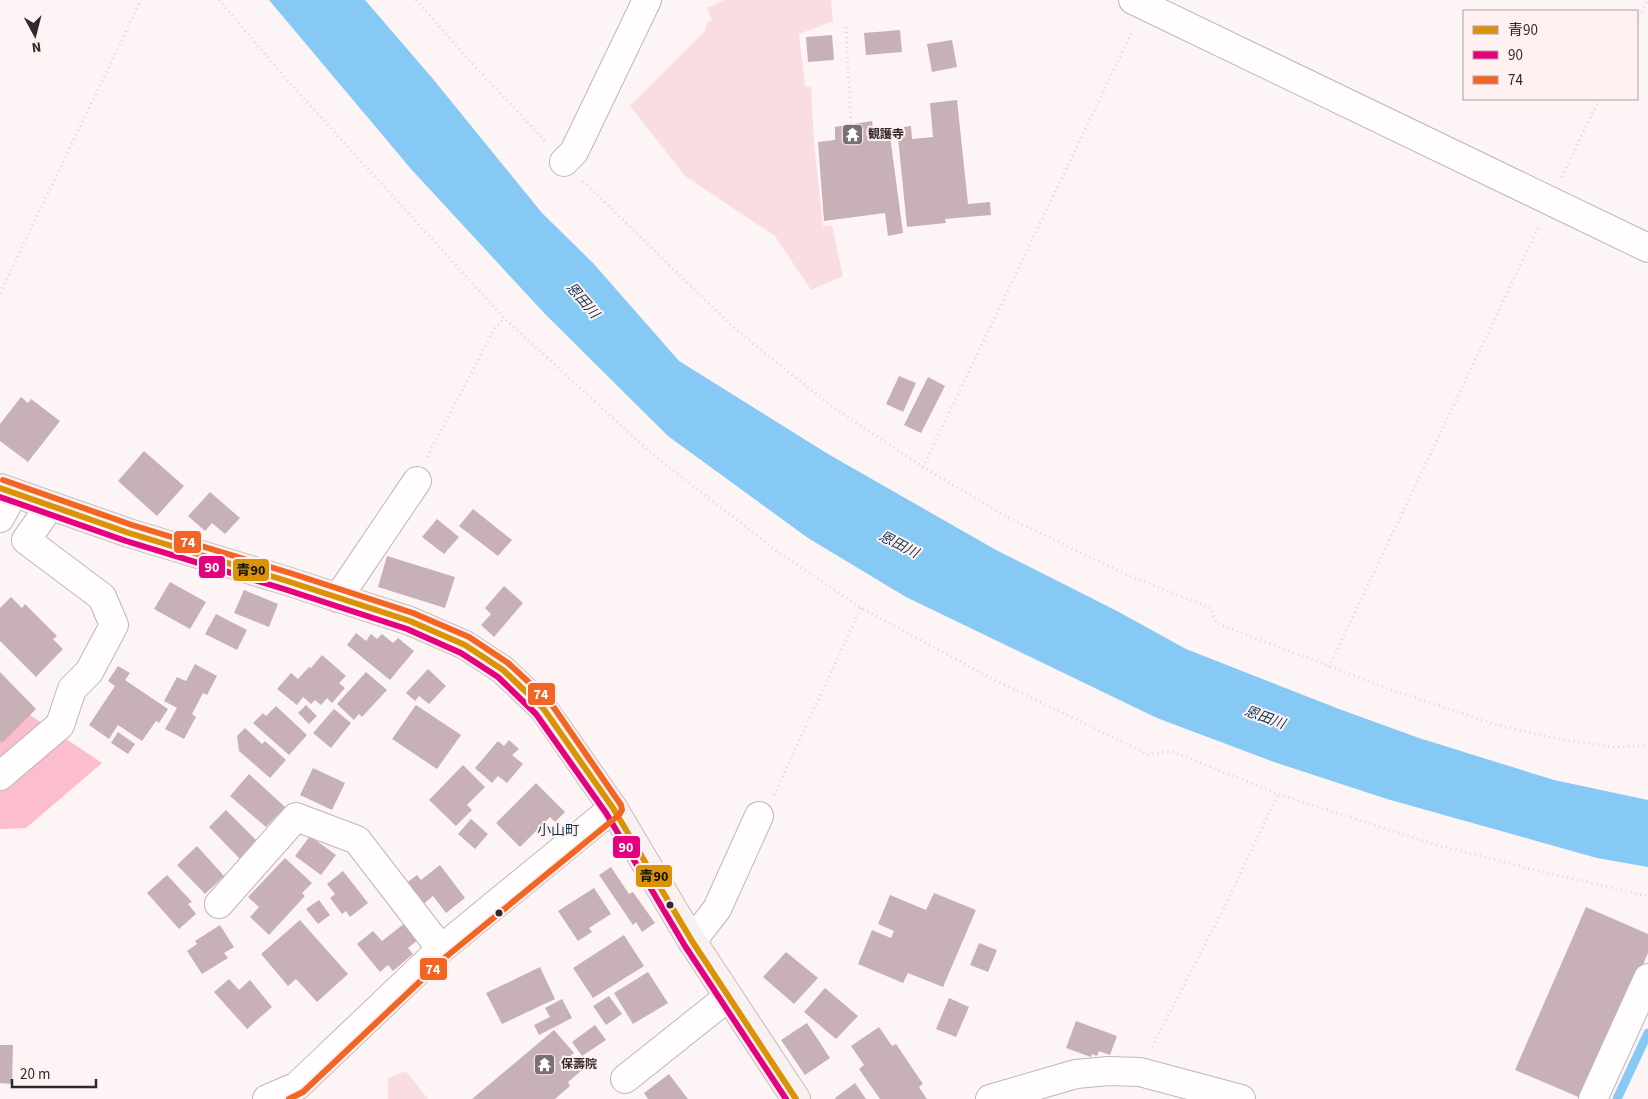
<svg xmlns="http://www.w3.org/2000/svg" width="1648" height="1099" font-family="'Source Sans 3','Noto Sans JP',sans-serif">
	<style>
		.green { fill: #f9dde2 }
		.forest { fill: #fcbecc }
		.water { fill: #85c9f4 }
		.lines { fill: none; stroke-linecap: round; stroke-linejoin: round }
		.stream { stroke: #85c9f4; stroke-width: 9 }
		.building { fill: #c8b1b6 }
		.minor-casing { stroke: #beb6b8; stroke-width: 30 }
		.major-casing { stroke: #c9bcbf; stroke-width: 30 }
		.path { stroke: #dbd9d9; stroke-width: 3; stroke-dasharray: 1 4; stroke-linecap: butt }
		.minor { stroke: #fffdfe; stroke-width: 28 }
		.major { stroke: #f7f1f2; stroke-width: 28 }
		.bus-1-casing { stroke: #fff0f2; stroke-width: 10 }
		.bus-2-casing { stroke: #fff0f2; stroke-width: 10 }
		.bus-3-casing { stroke: #fff0f2; stroke-width: 10 }
		.bus-1 { stroke: #da9306; stroke-width: 6 }
		.bus-2 { stroke: #e5007d; stroke-width: 6 }
		.bus-3 { stroke: #f26522; stroke-width: 6 }
		.bus-dot { fill: #33292b; stroke: #fff0f2; stroke-width: 2 }
		.labels { text-anchor: middle; stroke-width: 4; stroke-linejoin: round; paint-order: stroke }
		.poi-label { font-size: 12px; font-weight: bold; fill: #33292b; stroke: #fff0f2; text-anchor: start }
		.water-label { font-size: 14px; font-style: italic; fill: #0f3952; stroke: #fff0f2 }
		.neighbourhood-label { font-size: 14px; fill: #0d344c; stroke: #fff0f2 }
		.line-badge { stroke: #fff0f2; stroke-width: 2 }
		.badge-label { font-size: 14px; text-anchor: middle; font-weight: bold; fill: #fff }
		.pale-badge-label { font-size: 14px; text-anchor: middle; font-weight: bold; fill: #111 }
	</style>
	<rect width="100%" height="100%" fill="#fcf4f5"/>
	<path class="green" d="M724,0h107l2,21 -34,13 6,52 6,1 3,56 9,83h9l11,50 -32,14 -36,-54 -90,-60 -55,-70 75,-75 1,-7 6,-4 -5,-12z
		M406,1071l22,28h-40v-21z"/>
	<path class="forest" d="M0,695l102,68 -76,65 -26,1z"/>
	<path class="water" d="M269,0h96l68,79 109,134 51,50 86,98 149,93 168,96 121,61 69,38 153,60 80,29 135,42 94,20v67l-51,-9 -210,-59 -113,-37 -117,-44 -251,-121 -98,-59 -140,-102 -123,-122 -134,-145z"/>
	<g class="lines">
		<path class="stream" d="M1617,1099l31,-66"/>
	</g>
	<path class="building" d="M900,30l2,22 -36,3 -2,-22z
		M832,35l2,25 -26,2 -2,-25z
		M952,40l5,27 -25,5 -5,-28z
		M957,100l11,104 22,-2 1,13 -46,4 1,4 -39,4 -10,-99 14,-2 1,13 21,-2 -3,-34z
		M872,121l2,16 16,-1 13,97 -15,3 -3,-23 -61,8 -6,-79 17,-2v-13z
		M899,376l17,7 -13,29 -17,-8z
		M928,377l17,9 -24,47 -17,-8z
		M21,397l7,6 3,-4 29,22 -32,41 -28,-21v-17z
		M144,451l40,35 -27,30 -39,-35z
		M210,492l30,26 -15,16 -13,-11 -7,8 -17,-15z
		M473,509l39,31 -14,16 -39,-30z
		M437,519l22,18 -15,17 -22,-17z
		M387,556l68,21 -10,31 -67,-21z
		M170,582l36,20 -16,27 -36,-20z
		M504,586l19,17 -29,34 -13,-12 10,-11 -6,-6z
		M244,590l34,14 -9,23 -35,-14z
		M11,597l11,11 3,-4 32,32 -4,3 10,10 -27,28 -36,-36v-33z
		M216,614l31,16 -10,20 -32,-16z
		M356,633l10,8 5,-7 6,5 5,-5 11,9 5,-5 16,13 -24,29 -43,-35z
		M322,655l24,21 -7,7 6,5 -13,15 -5,-5 -6,7 -6,-5 -4,4 -8,-7 -6,8 -20,-16 14,-16 7,6 11,-12 2,1z
		M195,664l22,12 -10,19 -4,-2 -11,21 4,3 -12,22 -19,-10 12,-21 -13,-7 13,-24 9,4z
		M118,666l12,7 -5,7 43,29 -9,14 -3,-2 -14,20 -24,-16 -9,14 -20,-14 26,-39 -7,-5z
		M428,669l18,17 -17,18 -10,-8 -4,5 -9,-8z
		M0,672l36,37 -34,34 -2,-2z
		M366,672l21,18 -25,27 -3,-3 -5,6 -17,-16z
		M306,705l11,11 -8,8 -11,-11z
		M416,705l45,30 -24,34 -45,-30z
		M276,706l31,29 -18,20 -36,-32 10,-10 3,3z
		M334,709l17,14 -20,25 -18,-15z
		M245,728l17,16 3,-3 21,19 -16,18 -31,-27 -2,-15z
		M118,732l17,12 -7,10 -17,-11z
		M509,740l10,9 -7,6 11,9 -16,19 -9,-7 -6,7 -17,-15 23,-27 6,5z
		M463,765l22,22 -18,18 5,5 -16,16 -27,-26z
		M313,768l32,15 -13,27 -32,-15z
		M249,774l36,33 -19,20 -36,-31z
		M536,783l29,29 -10,10 -5,-5 -30,30 -24,-24z
		M226,810l32,32 -18,17 -31,-32z
		M471,819l17,15 -13,15 -17,-15z
		M310,836l26,19 -15,20 -26,-19z
		M197,846l27,30 -19,18 -28,-29z
		M285,858l27,25 -10,10 3,3 -36,39 -19,-18 9,-10 -11,-10z
		M440,865l25,33 -19,15 -13,-17 -12,10 -16,-22 12,-9 4,5z
		M611,867l18,27 4,-2 22,31 -13,9 -6,-10 -3,3 -34,-50z
		M343,871l25,32 -18,14 -4,-6 -4,3 -12,-16 5,-4 -8,-10z
		M167,875l25,27 -4,2 8,10 -17,15 -32,-36z
		M594,888l17,26 -22,14 3,4 -14,9 -20,-30z
		M934,893l42,17 -33,77 -35,-14 -5,10 -45,-19 14,-34 19,8 3,-7 -16,-7 12,-29 36,15z
		M319,900l11,15 -12,9 -12,-15z
		M1586,907l62,27v19l-63,146h-2l-68,-29z
		M300,920l48,54 -31,28 -21,-23 -8,7 -27,-32z
		M405,923l13,17 -10,8 5,6 -20,17 -5,-6 -8,7 -23,-28 16,-13 9,10z
		M220,925l14,22 -10,6 4,5 -26,16 -15,-23 10,-7 -2,-3z
		M624,935l20,31 -51,32 -20,-30z
		M979,943l18,7 -9,22 -18,-7z
		M786,952l32,26 -24,26 -31,-27z
		M540,967l15,32 -53,25 -16,-31z
		M648,972l20,31 -35,21 -19,-31z
		M229,979l10,11 11,-10 22,27 -25,22 -33,-37z
		M825,988l33,28 -22,23 -32,-27z
		M609,996l13,18 -16,11 -13,-19z
		M949,998l20,9 -13,30 -20,-8z
		M562,999l10,19 -33,17 -5,-10 16,-8 -5,-9z
		M1076,1021l41,15 -7,19 -11,-4 -2,5 -5,-2 -1,3 -25,-9z
		M807,1023l23,35 -25,17 -24,-35z
		M595,1025l11,15 -24,16 -10,-14z
		M879,1027l13,19 4,-2 27,40 -4,3 8,12h-47l-21,-30 5,-4 -13,-19z
		M554,1030l20,23 -5,4 12,14 -13,11 2,4 -15,13h-83z
		M0,1045h13l-1,39 -12,-1z
		M669,1074l19,25h-40l-4,-6z
		M855,1083l11,16h-30l-1,-1z"/>
	<g class="lines">
		<defs>
			<path id="minor" d="M1133,0l515,248
				M564,162l10,-10 73,-152
				M0,518l13,-24
				M338,598l79,-117
				M0,776l60,-51 12,-36 17,-17 25,-47 -12,-28 -76,-57 24,-34
				M219,904l77,-87 61,23 84,109
				M692,941l25,-32 42,-93
				M625,1079l103,-82
				M267,1099l30,-13 144,-137 172,-141
				M990,1099l86,-25 33,-3 31,1 101,27
				M1593,1099l55,-121"/>
			<path id="major" d="M0,488l129,45 158,48 123,40 55,24 38,25 40,38 70,100 79,133 104,158"/>
		</defs>
		<use href="#minor" class="minor-casing"/>
		<use href="#major" class="major-casing"/>
		<path class="path" d="M219,0l69,81 216,237 148,136 125,97 84,57 128,69 160,78 22,-4 107,43 155,50 106,27 109,25
			M416,0l51,58 79,84
			M1637,21l10,-21
			M846,27l5,97
			M1562,177l37,-78
			M583,181l150,146 97,78 93,62 82,49 122,59 84,33 5,15 170,65 108,36 54,13 65,10 35,-1
			M0,293l141,-293
			M427,457l68,-129 9,-10
			M923,467l210,-437
			M1329,667l210,-441
			M774,795l87,-187
			M1152,1047l77,-149 49,-104"/>
		<use href="#minor" class="minor"/>
		<use href="#major" class="major"/>
		<defs>
			<path id="bus-1" d="M0,488l129,45 158,48 123,40 55,24 38,25 40,38 70,100 79,133 104,158"/>
			<path id="bus-2" d="M0,497l126,44 158,48 123,40 54,24 37,24 38,37 70,99 79,133 101,153"/>
			<path id="bus-3" d="M3,480l129,45 158,48 123,40 56,24 39,26 42,39 71,103 1,5 -3,5 -172,141 -144,136 -14,7"/>
		</defs>
		<use href="#bus-1" class="bus-1-casing"/>
		<use href="#bus-2" class="bus-2-casing"/>
		<use href="#bus-3" class="bus-3-casing"/>
		<use href="#bus-1" class="bus-1"/>
		<use href="#bus-2" class="bus-2"/>
		<use href="#bus-3" class="bus-3"/>
	</g>
	<defs>
		<symbol id="temple-square" viewBox="-11 -11 22 22"><rect x="-9" y="-9" width="18" height="18" rx="4" fill="#797072" stroke="#fff0f2"/><path d="M0-6L5-2H3V0L6.5 2.5H4V6H1.5V3h-3V6H-4V2.5H-6.5L-3 0V-2H-5Z" fill="#fff"/></symbol>
	</defs>
	<g fill-rule="evenodd">
		<use href="#temple-square" x="840" y="122" width="25" height="25"/>
		<use href="#temple-square" x="532" y="1052" width="25" height="25"/>
	</g>
	<g class="bus-dot">
		<circle cx="670" cy="905" r="4.5"/>
		<circle cx="499" cy="913" r="4.5"/>
	</g>
	<g class="labels">
		<g class="poi-label">
			<text x="868" y="138">観護寺</text>
			<text x="561" y="1068">保壽院</text>
		</g>
		<g class="water-label">
			<text transform="translate(583 300) rotate(49)" y="5">恩田川</text>
			<text transform="translate(899 544) rotate(27)" y="5">恩田川</text>
			<text transform="translate(1265 717) rotate(20)" y="5">恩田川</text>
		</g>
		<g class="neighbourhood-label">
			<text x="558" y="835">小山町</text>
		</g>
	</g>
	<g class="line-badge">
		<rect x="173" y="530" width="29" height="24" rx="5" fill="#f26522"/>
		<rect x="198" y="555" width="28" height="24" rx="5" fill="#e5007d"/>
		<rect x="232" y="558" width="38" height="24" rx="5" fill="#da9306"/>
		<rect x="527" y="682" width="29" height="24" rx="5" fill="#f26522"/>
		<rect x="612" y="835" width="29" height="24" rx="5" fill="#e5007d"/>
		<rect x="635" y="864" width="38" height="24" rx="5" fill="#da9306"/>
		<rect x="419" y="957" width="29" height="24" rx="5" fill="#f26522"/>
	</g>
	<g class="badge-label">
		<text x="188" y="547">74</text>
		<text x="212" y="572">90</text>
		<text x="541" y="699">74</text>
		<text x="626" y="852">90</text>
		<text x="433" y="974">74</text>
	</g>
	<g class="pale-badge-label">
		<text x="251" y="575">青90</text>
		<text x="654" y="881">青90</text>
	</g>
	<rect x="1463" y="10" width="175" height="90" fill="#fff0f2" stroke="#ada0a2"/>
	<rect x="1473" y="26" width="25" height="8" fill="#da9306" stroke="#ada0a2"/>
	<text x="1508" y="35" font-size="15" fill="#33292b">青90</text>
	<rect x="1473" y="51" width="25" height="8" fill="#e5007d" stroke="#ada0a2"/>
	<text x="1508" y="60" font-size="15" fill="#33292b">90</text>
	<rect x="1473" y="76" width="25" height="8" fill="#f26522" stroke="#ada0a2"/>
	<text x="1508" y="85" font-size="15" fill="#33292b">74</text>
	<g transform="translate(35 35) rotate(173)" stroke="#fff0f2" stroke-width="4" paint-order="stroke">
	<path d="M0-4L9 19L0 12L-9 19Z" fill="#33292b"/>
	<text y="-8" font-size="14" font-weight="bold" text-anchor="middle" fill="#33292b">N</text>
	</g>
	<path d="M12 1079v8h84v-8" fill="none" stroke="#33292b" stroke-width="2.5"/>
	<text x="20" y="1079" font-size="15" fill="#33292b" stroke="#fff0f2" stroke-width="4" paint-order="stroke">20 m</text>
</svg>
